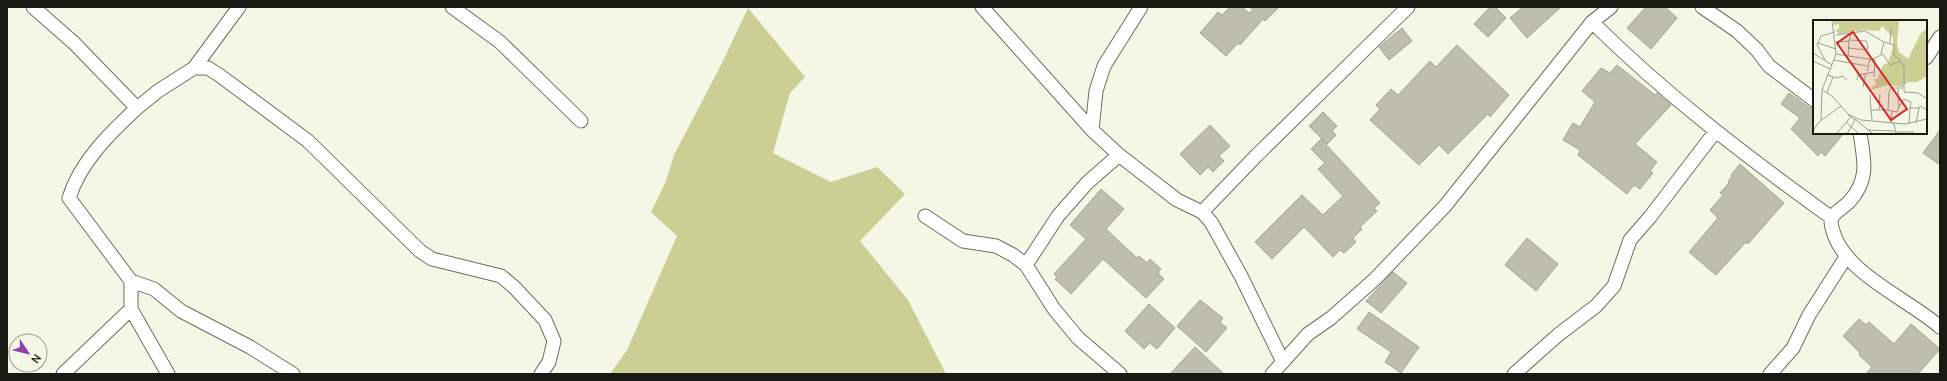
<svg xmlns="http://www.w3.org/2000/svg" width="1947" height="381" font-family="Manrope,sans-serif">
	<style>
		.green { fill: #cbcf94 }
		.building { fill: #bdbeae; stroke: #a3a595 }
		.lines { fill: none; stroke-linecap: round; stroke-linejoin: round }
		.minor-casing { stroke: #6d6f60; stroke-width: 15 }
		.minor { stroke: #fff; stroke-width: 13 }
		.inset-road { fill: none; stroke: #9d9f92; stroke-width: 1 }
		.view { fill: #d62828; fill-opacity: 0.15; stroke: #d62828; stroke-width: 2 }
		.inset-edge { fill: none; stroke: #191a14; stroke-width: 2 }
	</style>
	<rect width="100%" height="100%" fill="#f5f7e6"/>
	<path class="green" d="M748,8l57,69 -15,16 -17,60 58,29 46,-15 28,27 -45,47 48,59 38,74h-336l17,-24 50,-114 -26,-24 15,-31 8,-26 48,-92z"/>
	<path class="building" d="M1230,7h12l7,6 4,-3 -3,-3h29l-14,14 -2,-2 -23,26 -2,-2 -12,13 -26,-23 18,-21 4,3z
		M1490,7h5l11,11 -18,19 -14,-13z
		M1523,7h38l-34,31 -17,-20z
		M1646,7h19l12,11 -26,31 -24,-21z
		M1402,28l10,13 -23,19 -10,-13z
		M1457,45l52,50 -19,22 -2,-3 -40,40 -9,-9 -20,20 -49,-45 10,-11 -4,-4 15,-16 7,6 32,-34 6,6z
		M1617,65l38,30 2,-2 14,12 -36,39 22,18 -7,9 3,2 -13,16 -6,-4 -7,9 -49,-39 2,-5 -17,-10 10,-17 7,4 15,-25 -13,-11 19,-23 9,5z
		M1789,93l21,15h4v25h30l-19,23 -4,-4 -3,4 -27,-27 9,-11 -19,-14z
		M1323,112l14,14 -5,5 4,4 -9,9 -18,-18z
		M1210,125l20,21 -11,10 5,5 -11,11 -5,-5 -8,8 -20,-21z
		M1940,130v35l-17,-12z
		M1321,139l59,64 -6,5 3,3 -17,16 2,2 -9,9 3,4 -12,11 -4,-3 -7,7 -29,-30 -32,32 -17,-17 47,-47 21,20 20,-19 -25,-27 7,-6 -14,-14z
		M1740,164l44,39 -36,41 -2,-2 -30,33 -27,-23 29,-34 -8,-8 13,-15 -3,-2 9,-10 -1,-1 4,-6 -1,-1z
		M1101,189l23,20 -18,20 31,29 2,-2 8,7 3,-4 11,10 -3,4 6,6 -18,19 -43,-39 -32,35 -16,-15 2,-2 -3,-3 32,-35 -16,-14z
		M1527,238l31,26 -22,27 -31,-26z
		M1393,272l14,11 -26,30 -15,-12z
		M1200,300l23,18 -3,4 7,6 -21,24 -29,-26z
		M1149,304l26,24 -18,21 -7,-6 -6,6 -19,-18z
		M1369,312l50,35 -18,26 -16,-11 6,-10 -34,-23z
		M1859,319l7,6 3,-3 25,22 17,-20 29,25 -22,25h-52l6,-7 -13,-12 1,-2 -17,-17z
		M1195,347l29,27h-54z"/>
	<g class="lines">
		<defs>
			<path id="minor" d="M33,7l41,36 63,65 21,-17 36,-23 45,-61
				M452,7l48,35 81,79
				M982,7l110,123
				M1702,7l35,24 20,19 12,16 45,34
				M1592,22c75,74 155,135 240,196
				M1926,58l14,-21
				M194,68h14l11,7 89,66 112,110 12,8 69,17 13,11 31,33 9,21 -5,21 -8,12
				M137,108c-27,25 -57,54 -68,90l62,83 23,8 27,22 69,36 43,27
				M1860,133c4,27 10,46 -11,69 -5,5 -11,8 -16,14 -3,5 -2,9 0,15 11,42 75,68 107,96
				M1119,155l58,45 25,12 9,10 30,54 42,86
				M1202,212l55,-57 151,-148
				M925,216l38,25 33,5 17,9 13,10 28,44 24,29 42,36
				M1026,265l32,-49 29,-33 32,-28 -27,-25 4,-39 8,-25 37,-59
				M131,281v28l37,65
				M63,374l68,-65
				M1272,374l36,-40 23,-16 44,-39 70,-73 147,-184 19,-15
				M1514,374l44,-39 38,-29 18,-20 16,-46 20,-23 65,-85
				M1770,374l23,-26 16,-33 37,-58"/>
		</defs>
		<use href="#minor" class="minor-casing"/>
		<use href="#minor" class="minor"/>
	</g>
	<g transform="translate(1813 20)">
		<rect width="114" height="114" fill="#f5f7e6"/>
		<path d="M20,0h66l-2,24 2,8 9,7 13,-26 6,-4v47l-10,6h-9l-6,5 -14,-2 -17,5 1,-4 4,-1 -2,-6h3l6,-14 5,-2 5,-15v-11l-11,-11 -3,5 -14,-1 -26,4 -4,-4 4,-1v-5l-5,1z" fill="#cbcf94"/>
		<path class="inset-road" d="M19,0l4,34 -14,36 10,6 17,19 12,5 44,4 22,-5M23,15l15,-2M23,22l13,-1 2,-8 14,-2 19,11 10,3v10l7,6 -11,4 -7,-11 -10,5M5,23l18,6M77,23l1,-15M36,28l18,2 1,-3 -2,-6 -16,-1M0,33l19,12M23,34l39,6 -1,17M68,34l3,-12M35,36l1,-15M12,40l-8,-15 4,-9 14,-4M21,40l33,6M0,41l17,8M87,42l4,3v27l14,1 9,6M54,51l3,-12M15,55l8,3 7,-2 4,4M44,60l1,-5 16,-3M50,67l3,-14M14,73l6,-16M57,75l1,16M86,87l5,-8 7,3 -1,6M66,90l1,-16M79,91l5,1 2,-5 -1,-18M42,99l18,15M8,100l1,-29M59,100l-1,-10h18M33,102l13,12M103,103l3,-15M96,104l1,-16h9l1,-2 7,4M55,110l26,1M0,111l6,-9 22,-16M83,112h18M23,114l14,-16M34,114l8,-14 -7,-5M83,114l-2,-10 -3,-2 1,-11 -4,-1 1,-18 2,-4h12"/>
		<path class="view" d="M40,12l54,77 -16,11 -54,-77z"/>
		<rect width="114" height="114" class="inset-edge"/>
	</g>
	<rect width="1947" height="381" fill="none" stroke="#191a14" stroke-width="16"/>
	<g transform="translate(28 353) rotate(125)"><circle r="19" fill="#f5f7e6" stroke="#9d9f92"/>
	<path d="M0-3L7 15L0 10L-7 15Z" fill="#953ca8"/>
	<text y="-6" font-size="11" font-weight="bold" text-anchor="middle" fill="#191a14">N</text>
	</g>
</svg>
